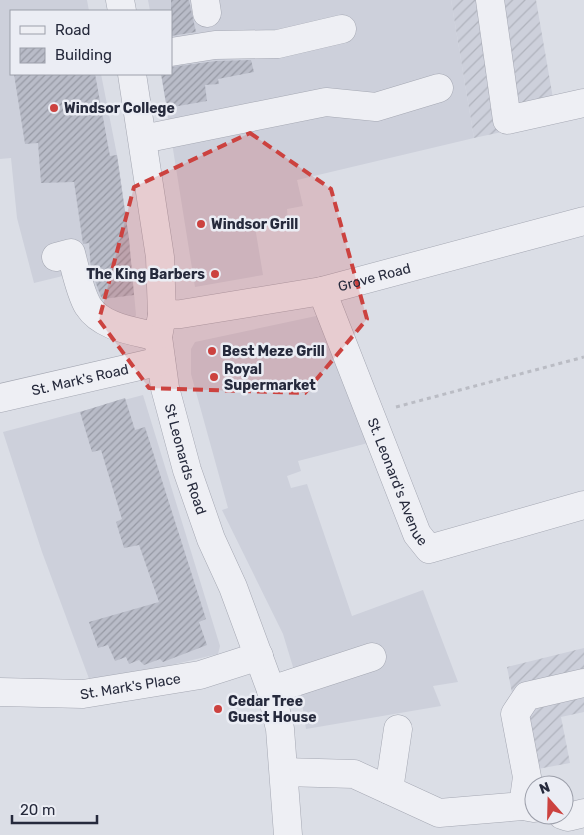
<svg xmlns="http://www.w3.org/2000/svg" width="584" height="835" font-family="Rubik,sans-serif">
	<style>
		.built { fill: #cdd0db }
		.industrial { fill: url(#industrial-furrows) }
		.building { fill: url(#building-hatch) }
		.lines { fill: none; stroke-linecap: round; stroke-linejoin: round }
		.minor-casing { stroke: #a5a8b3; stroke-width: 29 }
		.path { stroke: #babcc4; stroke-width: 3; stroke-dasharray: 4 4; stroke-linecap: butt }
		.minor { stroke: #eeeff4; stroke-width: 28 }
		.marked { fill: #cc423f; fill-opacity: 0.2; stroke: #cc423f; stroke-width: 4; stroke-dasharray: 10 6; stroke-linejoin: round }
		.poi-dot { fill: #cc423f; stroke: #ebedf4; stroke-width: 2 }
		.labels { text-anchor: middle; stroke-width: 5; stroke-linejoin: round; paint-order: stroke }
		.poi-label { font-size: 14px; font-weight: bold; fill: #262a3c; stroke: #ebedf4; text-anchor: start }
		.street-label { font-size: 14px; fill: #262a3c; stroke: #ebedf4 }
	</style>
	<defs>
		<pattern id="industrial-furrows" width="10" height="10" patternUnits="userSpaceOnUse" patternTransform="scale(1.25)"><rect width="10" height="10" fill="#cdd0db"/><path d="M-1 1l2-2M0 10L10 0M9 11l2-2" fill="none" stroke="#b0b3bd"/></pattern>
		<pattern id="building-hatch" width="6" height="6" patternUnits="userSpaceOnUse" patternTransform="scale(1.25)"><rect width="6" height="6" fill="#b9bcc8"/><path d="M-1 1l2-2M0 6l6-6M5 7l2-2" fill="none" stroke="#9699a4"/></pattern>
	</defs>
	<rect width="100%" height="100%" fill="#dbdee6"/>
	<path class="built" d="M0,0h87l2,11h-78v63h90l16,81 12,84 7,76 -10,25 -22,-10 -6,3 -4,-7h-6l-3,-14 -14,-38 -37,9 -17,-65 -6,-60 -11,1z
		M148,0h303l23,138 -177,42 6,26 -16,3 1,13 -33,5 8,48 -68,12 -34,-213h10v-63h-21z
		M321,315l27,79 20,49 -70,18 3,10 -14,5 4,12 16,-4 45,132 71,-26 35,92 -25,4 8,20 -135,23 -6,-39 -17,-56 -61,-124 6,-2 -37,-134v-25l4,-7z
		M143,395l77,251 -2,8 -127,30 -49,-132 -39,-120z"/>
	<path class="industrial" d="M451,0h85l18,104 30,10 -110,24z
		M584,648v64l-23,5 9,46 -43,8 -20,-104z"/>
	<path class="building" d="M171,0h18l7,32 -25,4z
		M251,60l3,12 -36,7 1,5 -14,1 2,16 -40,7 -6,-34h10v-7l45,-6z
		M14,74h81l15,82 7,-1 12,84 5,56 -31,4 -2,-2 -10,-27 -2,-27 -6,1 -9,-62 -33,1 -3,-40 -13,1z
		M125,398l10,32 10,-3 61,192 -7,3 8,23 -44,17 -3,-3 -16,6 -5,-5 -10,4 -3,-7 -11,4 -7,-16 -10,3 -9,-26 70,-20 -20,-57 -15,3 -8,-26 6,-3 -21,-69 -9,2 -12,-40z"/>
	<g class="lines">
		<defs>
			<g id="minor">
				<path d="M120,0l2,11"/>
				<path d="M205,0l2,13"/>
				<path d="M490,0l17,120 77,-17"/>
				<path d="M171,52l44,-7 63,-1 64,-15"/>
				<path id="s1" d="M132,74l28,183 2,58 -4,22 7,51 22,82 24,69 22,48 38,103 9,39 8,106"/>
				<path d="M143,139l183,-37 50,5 63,-19"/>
				<path d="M56,257l15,-4c4,15 9,40 17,53 14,22 47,25 70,31"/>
				<path id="s2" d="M322,291l95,243 12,15 155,-44"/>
				<path id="s3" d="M162,315l19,-1 141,-23 262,-70"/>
				<path id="s4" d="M0,398l161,-37"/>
				<path d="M271,690l101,-33"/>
				<path id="s5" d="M0,692l83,2 117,-19 59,-19"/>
				<path d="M284,772l70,2 85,39 84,-7 11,2"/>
				<path d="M389,790l9,-61"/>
				<path d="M523,806l4,-29 -12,-63 12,-18 57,-13"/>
				<path d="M562,815l6,2 16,-4"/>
			</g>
		</defs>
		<use href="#minor" class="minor-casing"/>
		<path class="path" d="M396,407l188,-50"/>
		<use href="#minor" class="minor"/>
	</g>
	<path class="marked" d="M250,133l81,56 36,130 -62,74 -156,-5 -50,-68 35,-133z"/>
	<g class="poi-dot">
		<circle cx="54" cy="108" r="5"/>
		<circle cx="201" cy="224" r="5"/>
		<circle cx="215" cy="274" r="5"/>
		<circle cx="212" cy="351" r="5"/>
		<circle cx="214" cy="377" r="5"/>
		<circle cx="218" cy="709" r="5"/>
	</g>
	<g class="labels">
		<g class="poi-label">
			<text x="64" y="113">Windsor College</text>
			<text x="211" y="229">Windsor Grill</text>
			<text x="205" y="279" text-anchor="end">The King Barbers</text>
			<text x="222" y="356">Best Meze Grill</text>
			<text x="224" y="374">Royal<tspan x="224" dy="16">Supermarket</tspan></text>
			<text x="228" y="706">Cedar Tree<tspan x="228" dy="16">Guest House</tspan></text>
		</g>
		<g class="street-label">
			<text dy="5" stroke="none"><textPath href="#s3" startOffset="216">Grove Road</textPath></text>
			<text dy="5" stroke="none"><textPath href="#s4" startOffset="82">St. Mark's Road</textPath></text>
			<text dy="5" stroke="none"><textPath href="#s1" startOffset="391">St Leonards Road</textPath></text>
			<text dy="5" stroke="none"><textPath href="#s2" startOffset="205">St. Leonard's Avenue</textPath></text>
			<text dy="5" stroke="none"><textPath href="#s5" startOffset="131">St. Mark's Place</textPath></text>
		</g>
	</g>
	<rect x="10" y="10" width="162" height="65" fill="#ebedf4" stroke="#9c9faa"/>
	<rect x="20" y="26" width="25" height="8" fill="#eeeff4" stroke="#9c9faa"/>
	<text x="55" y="35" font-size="15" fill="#262a3c">Road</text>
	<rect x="20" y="48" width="25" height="15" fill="url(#building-hatch)" stroke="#9c9faa"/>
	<text x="55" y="60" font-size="15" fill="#262a3c">Building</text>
	<g transform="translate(549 800) rotate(340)"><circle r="24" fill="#ebedf4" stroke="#9c9faa"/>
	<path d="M0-4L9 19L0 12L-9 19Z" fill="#cc423f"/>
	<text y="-8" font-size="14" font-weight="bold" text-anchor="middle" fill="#262a3c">N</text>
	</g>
	<path d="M12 815v8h85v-8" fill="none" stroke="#262a3c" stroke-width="2.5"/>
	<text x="20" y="815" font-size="15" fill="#262a3c" stroke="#ebedf4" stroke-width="4" paint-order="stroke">20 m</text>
</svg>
